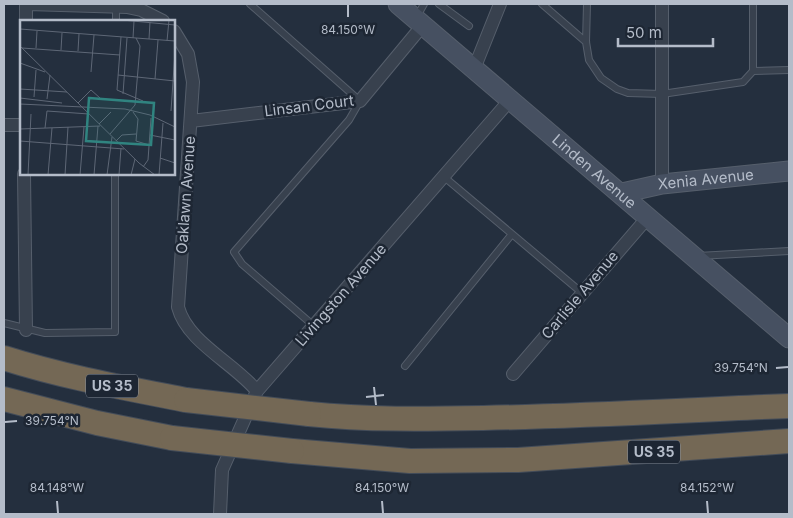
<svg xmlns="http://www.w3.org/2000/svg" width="793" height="518" font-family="Inter,sans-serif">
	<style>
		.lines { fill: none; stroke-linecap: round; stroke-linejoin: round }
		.lane-casing { stroke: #565f6c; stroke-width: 8 }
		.street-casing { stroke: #565f6c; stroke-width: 14 }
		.secondary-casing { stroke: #565f6c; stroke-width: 21 }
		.highway-casing { stroke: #434c59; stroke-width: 26 }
		.lane { stroke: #38414e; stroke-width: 6 }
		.street { stroke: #38414e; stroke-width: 12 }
		.secondary { stroke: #465061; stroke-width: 19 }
		.highway { stroke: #746855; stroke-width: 24 }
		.highway-bridge-casing { stroke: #434c59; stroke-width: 26; stroke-linecap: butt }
		.highway-bridge { stroke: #746855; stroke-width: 24 }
		.ticks { fill: none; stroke: #b4bcc9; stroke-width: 2 }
		.labels { text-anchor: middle; stroke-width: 5; stroke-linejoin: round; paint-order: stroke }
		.shield { fill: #1d2633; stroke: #878f9c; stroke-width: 1 }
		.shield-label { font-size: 14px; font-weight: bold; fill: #b4bcc9 }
		.street-label { font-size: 15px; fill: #b4bcc9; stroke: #1d2633 }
		.inset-road { fill: none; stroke: #5e6776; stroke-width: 1 }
		.view { fill: #308480; fill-opacity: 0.15; stroke: #308480; stroke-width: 2.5 }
		.inset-edge { fill: none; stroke: #b4bcc9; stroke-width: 2.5 }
		.ticks-label { font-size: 12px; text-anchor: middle; fill: #b4bcc9; stroke: #1d2633; stroke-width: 5; stroke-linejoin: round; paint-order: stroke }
	</style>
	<rect width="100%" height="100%" fill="#242f3e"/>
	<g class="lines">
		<defs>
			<path id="lane" d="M250,4l110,97 -11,19 -115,132 8,12 72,62
				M439,4l30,22
				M542,4l44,38
				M587,4l-1,38 3,18 12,18 16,11 11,4 34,1 81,-12 10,-11 36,-1
				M753,4v67
				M416,18l8,-14
				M116,21v-16
				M443,176l138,116
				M698,256l91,-5
				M4,323l41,10 70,-1v-158
				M405,366l107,-132"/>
			<path id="street" d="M28,4l99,3 14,3 22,11
				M26,21v-17
				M174,31l14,23 5,28 -15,225c9,35 56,56 79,84
				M474,69l26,-65
				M191,121l169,-20 63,-76
				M4,125h17
				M24,174l2,156
				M662,184v-180
				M513,374l135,-157
				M220,514l2,-44 35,-79 253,-291"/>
			<g id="secondary">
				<path id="s1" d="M398,4l391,334"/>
				<path id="s2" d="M622,193l40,-9 127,-13"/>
			</g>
			<path id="highway" d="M4,358c60,19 121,30 182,42
				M4,399l93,24 75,15
				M309,414c58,6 116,5 174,4 102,-2 204,-8 306,-12
				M292,451l118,10 108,-1 271,-19"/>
		</defs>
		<use href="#lane" class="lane-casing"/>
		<use href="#street" class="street-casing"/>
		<use href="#secondary" class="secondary-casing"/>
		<use href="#highway" class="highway-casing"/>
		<use href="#lane" class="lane"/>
		<use href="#street" class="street"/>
		<use href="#secondary" class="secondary"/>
		<use href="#highway" class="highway"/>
		<defs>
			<path id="highway-bridge" d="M186,400l123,14
				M172,438l120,13"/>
		</defs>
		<use href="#highway-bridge" class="highway-bridge-casing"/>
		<use href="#highway-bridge" class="highway-bridge"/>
	</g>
	<path class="ticks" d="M348,5v12M776,368l12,-1M374,387l2,18M366,397l18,-2M5,422l12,-1M57,501l1,12M382,501l1,12M707,501l1,12"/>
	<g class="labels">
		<g class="shield">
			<rect x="86" y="374.5" width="52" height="23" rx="4"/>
			<rect x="628" y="440.5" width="52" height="23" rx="4"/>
		</g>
		<g class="shield-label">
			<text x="112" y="391">US 35</text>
			<text x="654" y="457">US 35</text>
		</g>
		<g class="street-label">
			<text transform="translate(309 106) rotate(-7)" y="5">Linsan Court</text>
			<text dy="5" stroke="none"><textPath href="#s1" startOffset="258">Linden Avenue</textPath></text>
			<text dy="5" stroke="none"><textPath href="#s2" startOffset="85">Xenia Avenue</textPath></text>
			<text transform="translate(186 195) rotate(-86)" y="5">Oaklawn Avenue</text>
			<text transform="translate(341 295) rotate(-49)" y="5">Livingston Avenue</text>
			<text transform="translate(580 295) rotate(-50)" y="5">Carlisle Avenue</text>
		</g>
	</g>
	<g transform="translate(20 20)">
		<rect width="155" height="155" fill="#242f3e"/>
		<path class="inset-road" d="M102,0l53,5M0,9l155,12M101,17l-4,53 26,11M113,18l1,-17M129,19l1,-17M147,21l2,-21M0,26l119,117 16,12M2,28l98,7M16,28l1,-17M41,30l1,-17M58,31l1,-17M0,43l25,9M71,52l3,-37M98,55l57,6M135,59l3,-39M0,69l47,3M103,74l4,-56M14,77l2,-27M0,78l42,5M27,79l3,-24M58,83l13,-13 9,8M0,84l105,5 25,6 25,12M151,91l4,-59M113,92l5,7 -2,22 13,4M79,104l12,-12M25,108l2,-17 42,3M0,109l80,-3M90,114l25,-29 5,-59 -4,-8M130,115l25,5M0,121l104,8M96,121l6,-6 14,-1M140,138l15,5M123,147l5,-7 3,-42M8,155l3,-61M28,155l4,-47M45,155l3,-48M60,155l4,-48M74,155l4,-49M87,155l5,-38M99,155l2,-27M111,155l4,-16M139,155l4,-52"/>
		<path class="view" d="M69,78l65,5 -3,42 -65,-4z"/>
		<rect width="155" height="155" class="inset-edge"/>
	</g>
	<g class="ticks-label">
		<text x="348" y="34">84.150°W</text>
		<text x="741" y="372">39.754°N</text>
		<text x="52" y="425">39.754°N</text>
		<text x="57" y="492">84.148°W</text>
		<text x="382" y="492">84.150°W</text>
		<text x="707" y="492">84.152°W</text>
	</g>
	<rect width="793" height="518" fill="none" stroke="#b4bcc9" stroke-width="10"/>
	<path d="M618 38v8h95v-8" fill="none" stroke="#b4bcc9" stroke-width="2.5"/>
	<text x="626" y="38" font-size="15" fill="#b4bcc9" stroke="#1d2633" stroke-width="4" paint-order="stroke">50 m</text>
</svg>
